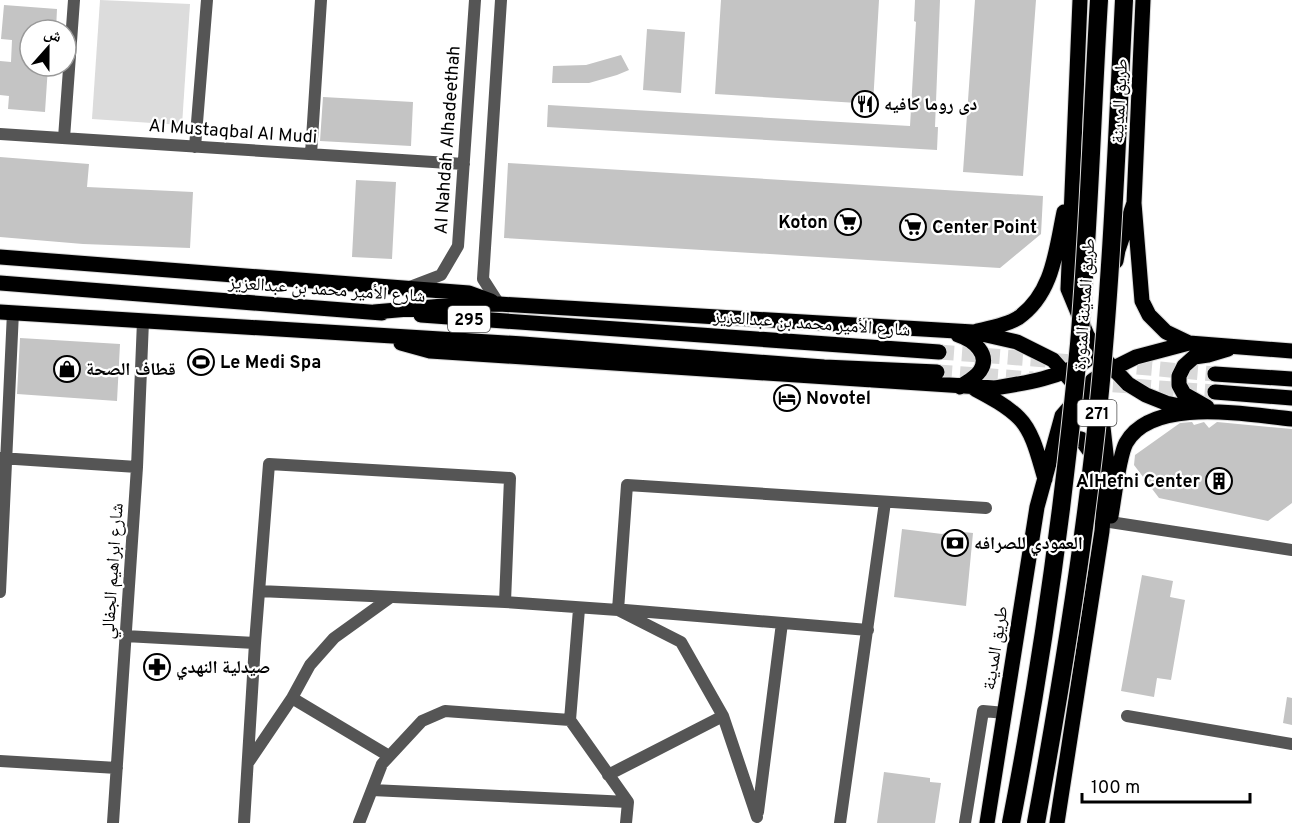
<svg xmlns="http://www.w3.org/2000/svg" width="1292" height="823" font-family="Overpass,'Noto Naskh Arabic',sans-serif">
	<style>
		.green { fill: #dcdcdc }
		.building { fill: #c4c4c4 }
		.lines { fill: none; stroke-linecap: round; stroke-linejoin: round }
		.major-tunnel { stroke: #d9d9d9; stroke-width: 15; stroke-dasharray: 15 8; stroke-linecap: butt }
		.major-casing { stroke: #dbdbdb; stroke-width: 17 }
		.minor { stroke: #555; stroke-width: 12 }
		.major { stroke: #000; stroke-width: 15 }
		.highway-bridge-casing { stroke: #dbdbdb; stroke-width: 20; stroke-linecap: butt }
		.highway-bridge { stroke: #000; stroke-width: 18 }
		.labels { text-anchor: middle; stroke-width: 4.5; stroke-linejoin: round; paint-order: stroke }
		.shield { fill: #fff; stroke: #4c4c4c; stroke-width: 1.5 }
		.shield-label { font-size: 16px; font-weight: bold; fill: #000 }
		.street-label { font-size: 18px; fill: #000; stroke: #fff }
		.poi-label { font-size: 18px; font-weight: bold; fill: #000; stroke: #fff; text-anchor: start }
	</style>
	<rect width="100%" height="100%" fill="#fff"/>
	<path class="green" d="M100,0l90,4 -8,121 -90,-6z"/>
	<path class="building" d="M721,0h158l-6,104 -158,-10z
		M915,0h25l-5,127h3l-1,23 -390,-23 1,-22 362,21 6,-104 -2,-1z
		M975,0h61l-13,176 -60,-4z
		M4,5l53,4 -1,21h-26v36h18l-3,46 -37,-3 1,-13 -9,-1v-34l11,1 1,-22 -11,-1z
		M647,29l38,3 -4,61 -38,-3z
		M621,55l8,15 -12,5 -28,8h-37l1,-17 33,-1z
		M323,97l90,5 -2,44 -91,-5z
		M0,157l89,7 -2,23 106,5 -3,56 -107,-4 -83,-7z
		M508,163l535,33 -2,38 -41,34 -496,-30z
		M356,180l40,2 -4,77 -40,-2z
		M20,338l100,6 -3,57 -100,-7z
		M1192,422l2,3 10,-3 5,6 8,-6 75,7v74l-24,18 -109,-23 -25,-33 1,-10 45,-32z
		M902,529l40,5 11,-3 20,2 -7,73 -72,-9z
		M1142,575l31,6 -3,16 15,3 -14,80 -14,-2 -3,19 -33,-6z
		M1287,697l5,1v27l-9,-2z
		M884,772l46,6v4l11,1 -6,40h-58z"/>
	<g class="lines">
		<path class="major-tunnel" d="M939,352l148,11
			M1114,365l101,9
			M937,372l96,7
			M1090,383l125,9"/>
		<defs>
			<path id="major" d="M1080,0l-12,289 19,46 9,15 32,34 18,11 20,8 31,7
				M1143,0l-9,203 8,98 7,14 17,17 23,11 103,8
				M0,257l469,36 22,8
				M1116,261l2,-11 16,-47
				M0,283l382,30
				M0,312l523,32 301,23 113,5
				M374,312l81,-7 44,-1 474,28 44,10 36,18 29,33 21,34 4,36 -5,68 -45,292
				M421,315l518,37
				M977,331c13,-3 30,-6 41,-13 35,-24 38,-68 46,-106
				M958,335c15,5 33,19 22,36 -5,7 -13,11 -20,16
				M401,343l29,8 565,37c30,-5 63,-10 89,-26 9,-6 15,-16 22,-25
				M1215,374l77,5
				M975,389c15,8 32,17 44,29 15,15 20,42 26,61
				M1215,392l77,6
				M1207,407l-23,-13 -5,-9v-9l5,-10 10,-9 14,-2 20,-6
				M1061,444l12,-6 8,1 13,18 1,4
				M1111,516c3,-17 8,-60 15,-73 26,-47 122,-28 166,-24
				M987,823l50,-316 25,-91 31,-36 11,-7 32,-16 53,-14"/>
		</defs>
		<use href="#major" class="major-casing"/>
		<path class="minor" d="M0,134l464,30
			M64,138l10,-138
			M195,147l12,-147
			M311,154l10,-154
			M407,288l34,-13 17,-29 17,-246
			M499,304l-16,-25 18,-279
			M0,458l137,9
			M1110,522l182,28
			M259,591l246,11
			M0,592l13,-280
			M618,610l63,32 42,74 34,101
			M625,610l243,20
			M125,636l130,7 14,-179 241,14 -5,124 113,8 9,-125 359,23
			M292,698l97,58
			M1127,716l165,28
			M570,720l58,82 -2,21
			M0,761l117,7
			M248,763l44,-65 18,-33 24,-27 57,-41
			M608,775l115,-59
			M372,790l256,12
			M758,812l24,-189
			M113,823l24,-356 6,-146
			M244,823l11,-180
			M359,823l23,-59 40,-43 23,-10 125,9 9,-111
			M840,823l45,-321
			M965,823l18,-112 22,2"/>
		<use href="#major" class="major"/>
		<defs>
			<path id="highway-bridge" d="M1011,823c31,-159 53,-319 68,-479 10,-115 13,-230 20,-344
				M1036,823c25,-136 48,-274 62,-412 14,-136 19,-274 26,-411"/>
		</defs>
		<use href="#highway-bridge" class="highway-bridge-casing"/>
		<use href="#highway-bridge" class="highway-bridge"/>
	</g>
	<defs>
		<symbol id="restaurant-ring" viewBox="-11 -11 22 22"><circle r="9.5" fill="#fff" stroke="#000" stroke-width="1.5"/><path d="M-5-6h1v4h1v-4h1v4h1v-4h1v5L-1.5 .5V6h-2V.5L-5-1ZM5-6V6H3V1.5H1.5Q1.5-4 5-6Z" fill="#000"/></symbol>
		<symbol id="supermarket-ring" viewBox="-11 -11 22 22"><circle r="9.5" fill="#fff" stroke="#000" stroke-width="1.5"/><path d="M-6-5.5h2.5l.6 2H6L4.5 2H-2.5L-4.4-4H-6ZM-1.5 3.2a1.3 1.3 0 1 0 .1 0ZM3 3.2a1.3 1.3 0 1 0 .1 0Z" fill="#000"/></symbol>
		<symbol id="stadium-ring" viewBox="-11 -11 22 22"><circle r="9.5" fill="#fff" stroke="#000" stroke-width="1.5"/><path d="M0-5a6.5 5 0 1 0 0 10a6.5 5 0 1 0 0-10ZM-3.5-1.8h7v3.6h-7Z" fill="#000"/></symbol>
		<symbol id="shop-ring" viewBox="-11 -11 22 22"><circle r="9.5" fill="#fff" stroke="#000" stroke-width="1.5"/><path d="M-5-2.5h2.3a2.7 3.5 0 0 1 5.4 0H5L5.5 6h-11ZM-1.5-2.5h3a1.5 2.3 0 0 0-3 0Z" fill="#000"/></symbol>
		<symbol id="hotel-ring" viewBox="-11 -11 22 22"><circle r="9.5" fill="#fff" stroke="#000" stroke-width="1.5"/><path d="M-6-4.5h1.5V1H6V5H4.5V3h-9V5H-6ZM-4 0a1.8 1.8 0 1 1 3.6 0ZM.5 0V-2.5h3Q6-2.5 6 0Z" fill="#000"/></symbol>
		<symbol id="building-ring" viewBox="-11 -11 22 22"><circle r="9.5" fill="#fff" stroke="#000" stroke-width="1.5"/><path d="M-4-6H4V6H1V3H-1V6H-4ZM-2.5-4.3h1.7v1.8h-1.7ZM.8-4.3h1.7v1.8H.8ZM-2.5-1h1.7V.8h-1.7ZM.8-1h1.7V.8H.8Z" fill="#000"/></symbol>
		<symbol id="bank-ring" viewBox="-11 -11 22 22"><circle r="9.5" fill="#fff" stroke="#000" stroke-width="1.5"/><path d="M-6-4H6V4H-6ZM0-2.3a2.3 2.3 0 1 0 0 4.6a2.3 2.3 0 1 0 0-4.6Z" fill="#000"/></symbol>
		<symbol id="pharmacy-ring" viewBox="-11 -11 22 22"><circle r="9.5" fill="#fff" stroke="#000" stroke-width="1.5"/><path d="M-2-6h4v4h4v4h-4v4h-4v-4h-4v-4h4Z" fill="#000"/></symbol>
	</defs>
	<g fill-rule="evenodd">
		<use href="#restaurant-ring" x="850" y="89" width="30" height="30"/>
		<use href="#supermarket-ring" x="833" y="207" width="30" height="30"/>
		<use href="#supermarket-ring" x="898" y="212" width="30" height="30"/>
		<use href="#stadium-ring" x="186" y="347" width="30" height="30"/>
		<use href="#shop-ring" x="52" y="354" width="30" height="30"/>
		<use href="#hotel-ring" x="772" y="383" width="30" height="30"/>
		<use href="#building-ring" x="1204" y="466" width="30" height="30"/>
		<use href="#bank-ring" x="940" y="528" width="30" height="30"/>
		<use href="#pharmacy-ring" x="142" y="652" width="30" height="30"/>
	</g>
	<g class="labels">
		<g class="shield">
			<rect x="448" y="306" width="42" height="26" rx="4.5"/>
			<rect x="1077.5" y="400" width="39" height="26" rx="4.5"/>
		</g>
		<g class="shield-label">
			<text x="469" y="325">295</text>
			<text x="1097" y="419">271</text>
		</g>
		<g class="street-label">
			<text transform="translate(1119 101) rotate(-87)" y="6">طريق المدينة</text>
			<text transform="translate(233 131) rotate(4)" y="6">Al Mustaqbal Al Mudi</text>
			<text transform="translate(447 140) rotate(-86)" y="6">Al Nahdah Alhadeethah</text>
			<text transform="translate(327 289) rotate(4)" y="6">شارع الأمير محمد بن عبدالعزيز</text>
			<text transform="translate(1084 304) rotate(-86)" y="6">طريق المدينة المنورة</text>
			<text transform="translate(812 323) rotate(4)" y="6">شارع الأمير محمد بن عبدالعزيز</text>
			<text transform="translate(112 571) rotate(-86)" y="6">شارع ابراهيم الجفالي</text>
			<text transform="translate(995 648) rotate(-81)" y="6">طريق المدينة</text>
		</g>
		<g class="poi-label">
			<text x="884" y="110">دى روما كافيه</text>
			<text x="828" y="228" text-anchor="end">Koton</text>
			<text x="932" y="233">Center Point</text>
			<text x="220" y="368">Le Medi Spa</text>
			<text x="86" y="375">قطاف الصحة</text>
			<text x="806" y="404">Novotel</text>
			<text x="1200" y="487" text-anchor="end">AlHefni Center</text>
			<text x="974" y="549">العمودي للصرافه</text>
			<text x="176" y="673">صيدلية النهدي</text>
		</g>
	</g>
	<g transform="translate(48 48) rotate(21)"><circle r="28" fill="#ffffff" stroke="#999999" stroke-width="1.5"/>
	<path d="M0-4.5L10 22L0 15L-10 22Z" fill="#000000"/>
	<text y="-9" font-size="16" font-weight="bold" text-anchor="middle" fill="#000000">ش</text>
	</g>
	<path d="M1082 793v9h168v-9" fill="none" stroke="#000000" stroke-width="3"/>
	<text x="1091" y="793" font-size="18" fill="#000000" stroke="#ffffff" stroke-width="4.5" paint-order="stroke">100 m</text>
</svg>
